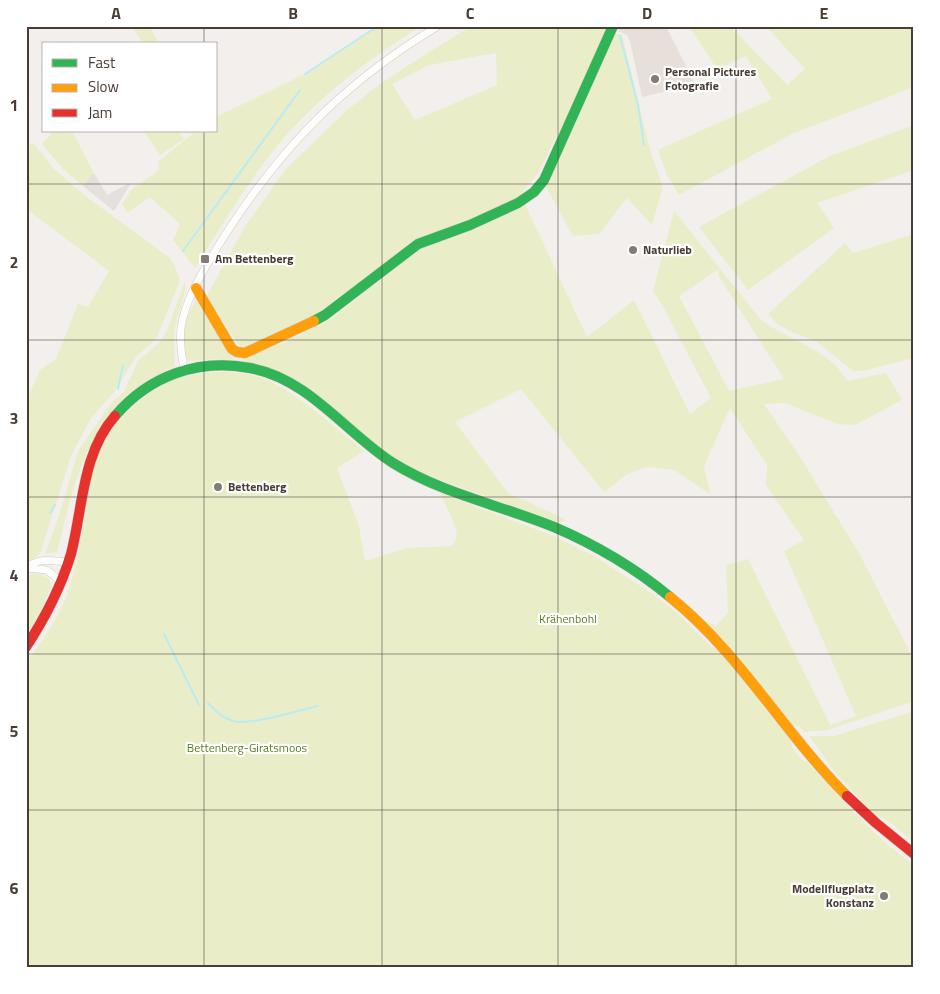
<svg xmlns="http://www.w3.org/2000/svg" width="940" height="994" font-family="'Titillium Web',sans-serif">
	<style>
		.residential { fill: #e7dfd9 }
		.green { fill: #e9eec9; fill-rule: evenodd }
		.parking { fill: #e4e0dd }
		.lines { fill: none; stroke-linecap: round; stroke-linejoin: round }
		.stream { stroke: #b8ecf4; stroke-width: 2 }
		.street-casing { stroke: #cfcbc8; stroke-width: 8 }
		.fast-casing { stroke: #d4cbc3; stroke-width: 11 }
		.slow-casing { stroke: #d4cbc3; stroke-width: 11 }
		.jam-casing { stroke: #d4cbc3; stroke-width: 11 }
		.street { stroke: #fdfdfc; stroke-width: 7 }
		.fast { stroke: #30b455; stroke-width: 10 }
		.slow { stroke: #ff9f0a; stroke-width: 10 }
		.jam { stroke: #e5322d; stroke-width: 10 }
		.grid { fill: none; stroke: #4a3d36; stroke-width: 1; stroke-opacity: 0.55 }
		.poi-dot { fill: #857b76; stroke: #fff; stroke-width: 2 }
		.labels { text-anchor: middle; stroke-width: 4.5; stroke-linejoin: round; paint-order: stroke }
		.poi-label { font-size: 12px; font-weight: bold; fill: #4a3d36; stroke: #fff; text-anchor: start }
		.park-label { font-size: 12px; fill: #5b7d21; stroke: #fff }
		.neatline { fill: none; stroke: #4a3d36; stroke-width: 2 }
		.grid-label { font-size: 16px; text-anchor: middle; font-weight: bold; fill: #4a3d36 }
	</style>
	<rect width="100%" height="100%" fill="#f2efec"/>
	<path class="residential" d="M613,26h53l29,58 -53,13 -12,-56 -3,-6 -14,-7z"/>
	<path class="green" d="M132,26h17l10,18h-16z
		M379,26h42c-48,30 -95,65 -133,107 -36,41 -64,89 -93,135l-22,-28 7,-16 -30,-27 -23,16 -5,-9 10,-15 27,-19 -1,-8 38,-31h20v-14l89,-43z
		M472,26h136v8h14l29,120 12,33 -11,38 -25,-27 -28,36 -26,2 -29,-53 24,-69 -30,59 -22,27 -98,40 -95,73 -77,38 -5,-3 -35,-51 40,-72 39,-55 61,-59 31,-25 47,-31zM496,53l1,32 -82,35 -23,-36 37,-19z
		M689,26h41l57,59 18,-16 -39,-43h148v61l-122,47 -113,61 -13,-22 -8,-23 114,-51 -26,-43 -29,13z
		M914,125v45l-97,33 17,25 -86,62 -49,-63 131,-71z
		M54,131h18l22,42 -11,13 -19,-16 -22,-26z
		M144,131h34l6,8 -24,16z
		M33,143l22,27 33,28 82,60 5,9 5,14 -24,58 -20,18 -22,35 -23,26 -20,38 -31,98 -14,9v-161l14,-32 16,-11 22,-55 10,3 21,-36 -83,-62v-63z
		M523,200l64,137 47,-37 56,114 21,-16 -49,-93 -9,-14 21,-80 87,109c25,19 72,31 86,61l39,-8 16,27 -47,25 -18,-1 -52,-21 -21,1 38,56 58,95 54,105v41l-86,29 -24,2 -5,-6 -9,1 -86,-106 12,5 12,-13 -2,-48 22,-6 82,166 26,-9 -72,-165 20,-11 -38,-55 1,-20 -37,-57 -26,58 6,28 -36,-24 -26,-3 -21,7 -23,18 -83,-103 -66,33 53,71 57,26 -5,4 -136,-49 -26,-13 -133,-93 -25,-8 50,-20 41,-21 90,-71zM719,269l-1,6 66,104 -55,12 -50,-95z
		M914,234v124l-52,13h-9l-37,-30 -22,-8 -17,-9 -9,-10 77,-71 8,10z
		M185,281c3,13 -8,32 -10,46 -3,13 1,27 -1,40 -83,35 -97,106 -117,185l-12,2 14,-38 19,-65 34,-49 12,-10 14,-31 23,-20 7,-13z
		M197,298l37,62 -20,-1 -26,2c-11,-24 -3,-41 9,-63z
		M229,372c8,1 16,1 23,3 40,11 80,51 112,76l-27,17 22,58 6,35 42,-13 45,-2 5,-9 -1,-9 -16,-35 114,43 43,22 56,36 23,18 34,34 9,5 39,48 9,13 24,28 1,8 9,11 7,4c33,36 66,74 106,102v103h-888v-306c17,-21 34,-46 43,-72 9,-30 14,-62 19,-93 2,-10 3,-20 6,-30 12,-44 56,-85 101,-93 11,-2 23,-2 34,-2z
		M33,573l7,1 9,5 2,8 -11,26 -14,23v-58z
		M914,711v132l-22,-19 -20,-12 -37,-40 -26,-36h25z"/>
	<path class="parking" d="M94,173l13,22 21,-11 2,1 -16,26 -31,-25z"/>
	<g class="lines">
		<path class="stream" d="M620,36l18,69 6,40
			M305,74l73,-48
			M183,251l117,-161
			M118,389l5,-24
			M50,513l5,-8
			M164,634l35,71
			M208,703c7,8 15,15 25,18 16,5 67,-11 85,-15"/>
		<defs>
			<path id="street" d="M184,370c-2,-14 -5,-28 -3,-42 4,-30 24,-60 39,-85 59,-94 122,-159 218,-217
				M26,568c13,-11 26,-7 42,-6
				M27,568l20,2 14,12"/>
			<path id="fast" d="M314,321l11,-6 93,-71 52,-19 48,-22 16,-11 10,-12 69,-154
				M115,416c34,-40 83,-58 135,-48 58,10 96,65 143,95 50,31 107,42 161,64 42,18 81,41 116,70"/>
			<path id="slow" d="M196,288l36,61 5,3 8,1 69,-32
				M670,597c70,56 114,136 177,199"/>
			<path id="jam" d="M26,647c19,-29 35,-60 45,-93 12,-46 11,-101 44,-138
				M847,796l29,27 38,31"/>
		</defs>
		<use href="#street" class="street-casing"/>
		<use href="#fast" class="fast-casing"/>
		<use href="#slow" class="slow-casing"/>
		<use href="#jam" class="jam-casing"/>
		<use href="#street" class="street"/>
		<use href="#fast" class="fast"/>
		<use href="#slow" class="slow"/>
		<use href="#jam" class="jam"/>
	</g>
	<path class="grid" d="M204,26v18M382,26v942M558,26v942M736,26v942M204,131v837M26,184h888M26,340h888M26,497h888M26,654h888M26,810h888"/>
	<g class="poi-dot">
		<circle cx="655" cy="79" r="5"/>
		<circle cx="633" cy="250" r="5"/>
		<rect x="200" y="254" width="10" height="10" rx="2.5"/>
		<circle cx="218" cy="487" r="5"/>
		<circle cx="884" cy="896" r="5"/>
	</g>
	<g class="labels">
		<g class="poi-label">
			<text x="665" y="76">Personal Pictures<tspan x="665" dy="14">Fotografie</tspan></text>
			<text x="643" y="254">Naturlieb</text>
			<text x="215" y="263">Am Bettenberg</text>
			<text x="228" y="491">Bettenberg</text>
			<text x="874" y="893" text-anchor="end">Modellflugplatz<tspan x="874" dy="14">Konstanz</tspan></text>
		</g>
		<g class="park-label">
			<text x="568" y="623">Krähenbohl</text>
			<text x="247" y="752">Bettenberg-Giratsmoos</text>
		</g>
	</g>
	<rect width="940" height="994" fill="none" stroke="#ffffff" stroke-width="55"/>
	<rect x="42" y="42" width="175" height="90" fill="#ffffff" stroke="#b7b1af"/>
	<rect x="52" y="59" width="25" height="8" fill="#30b455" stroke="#b7b1af"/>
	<text x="88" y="68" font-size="15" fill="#4a3d36">Fast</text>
	<rect x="52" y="84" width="25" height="8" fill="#ff9f0a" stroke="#b7b1af"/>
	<text x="88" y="92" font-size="15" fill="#4a3d36">Slow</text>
	<rect x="52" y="109" width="25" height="8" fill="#e5322d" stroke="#b7b1af"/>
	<text x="88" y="118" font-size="15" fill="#4a3d36">Jam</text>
	<rect x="28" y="28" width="884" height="938" class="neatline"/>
	<g class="grid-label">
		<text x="116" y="19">A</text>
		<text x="293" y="19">B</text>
		<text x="470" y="19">C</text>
		<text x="647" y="19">D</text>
		<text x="824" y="19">E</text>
		<text x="14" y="111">1</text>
		<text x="14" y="268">2</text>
		<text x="14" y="424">3</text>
		<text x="14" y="581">4</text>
		<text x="14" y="737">5</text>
		<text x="14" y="894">6</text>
	</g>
</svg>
